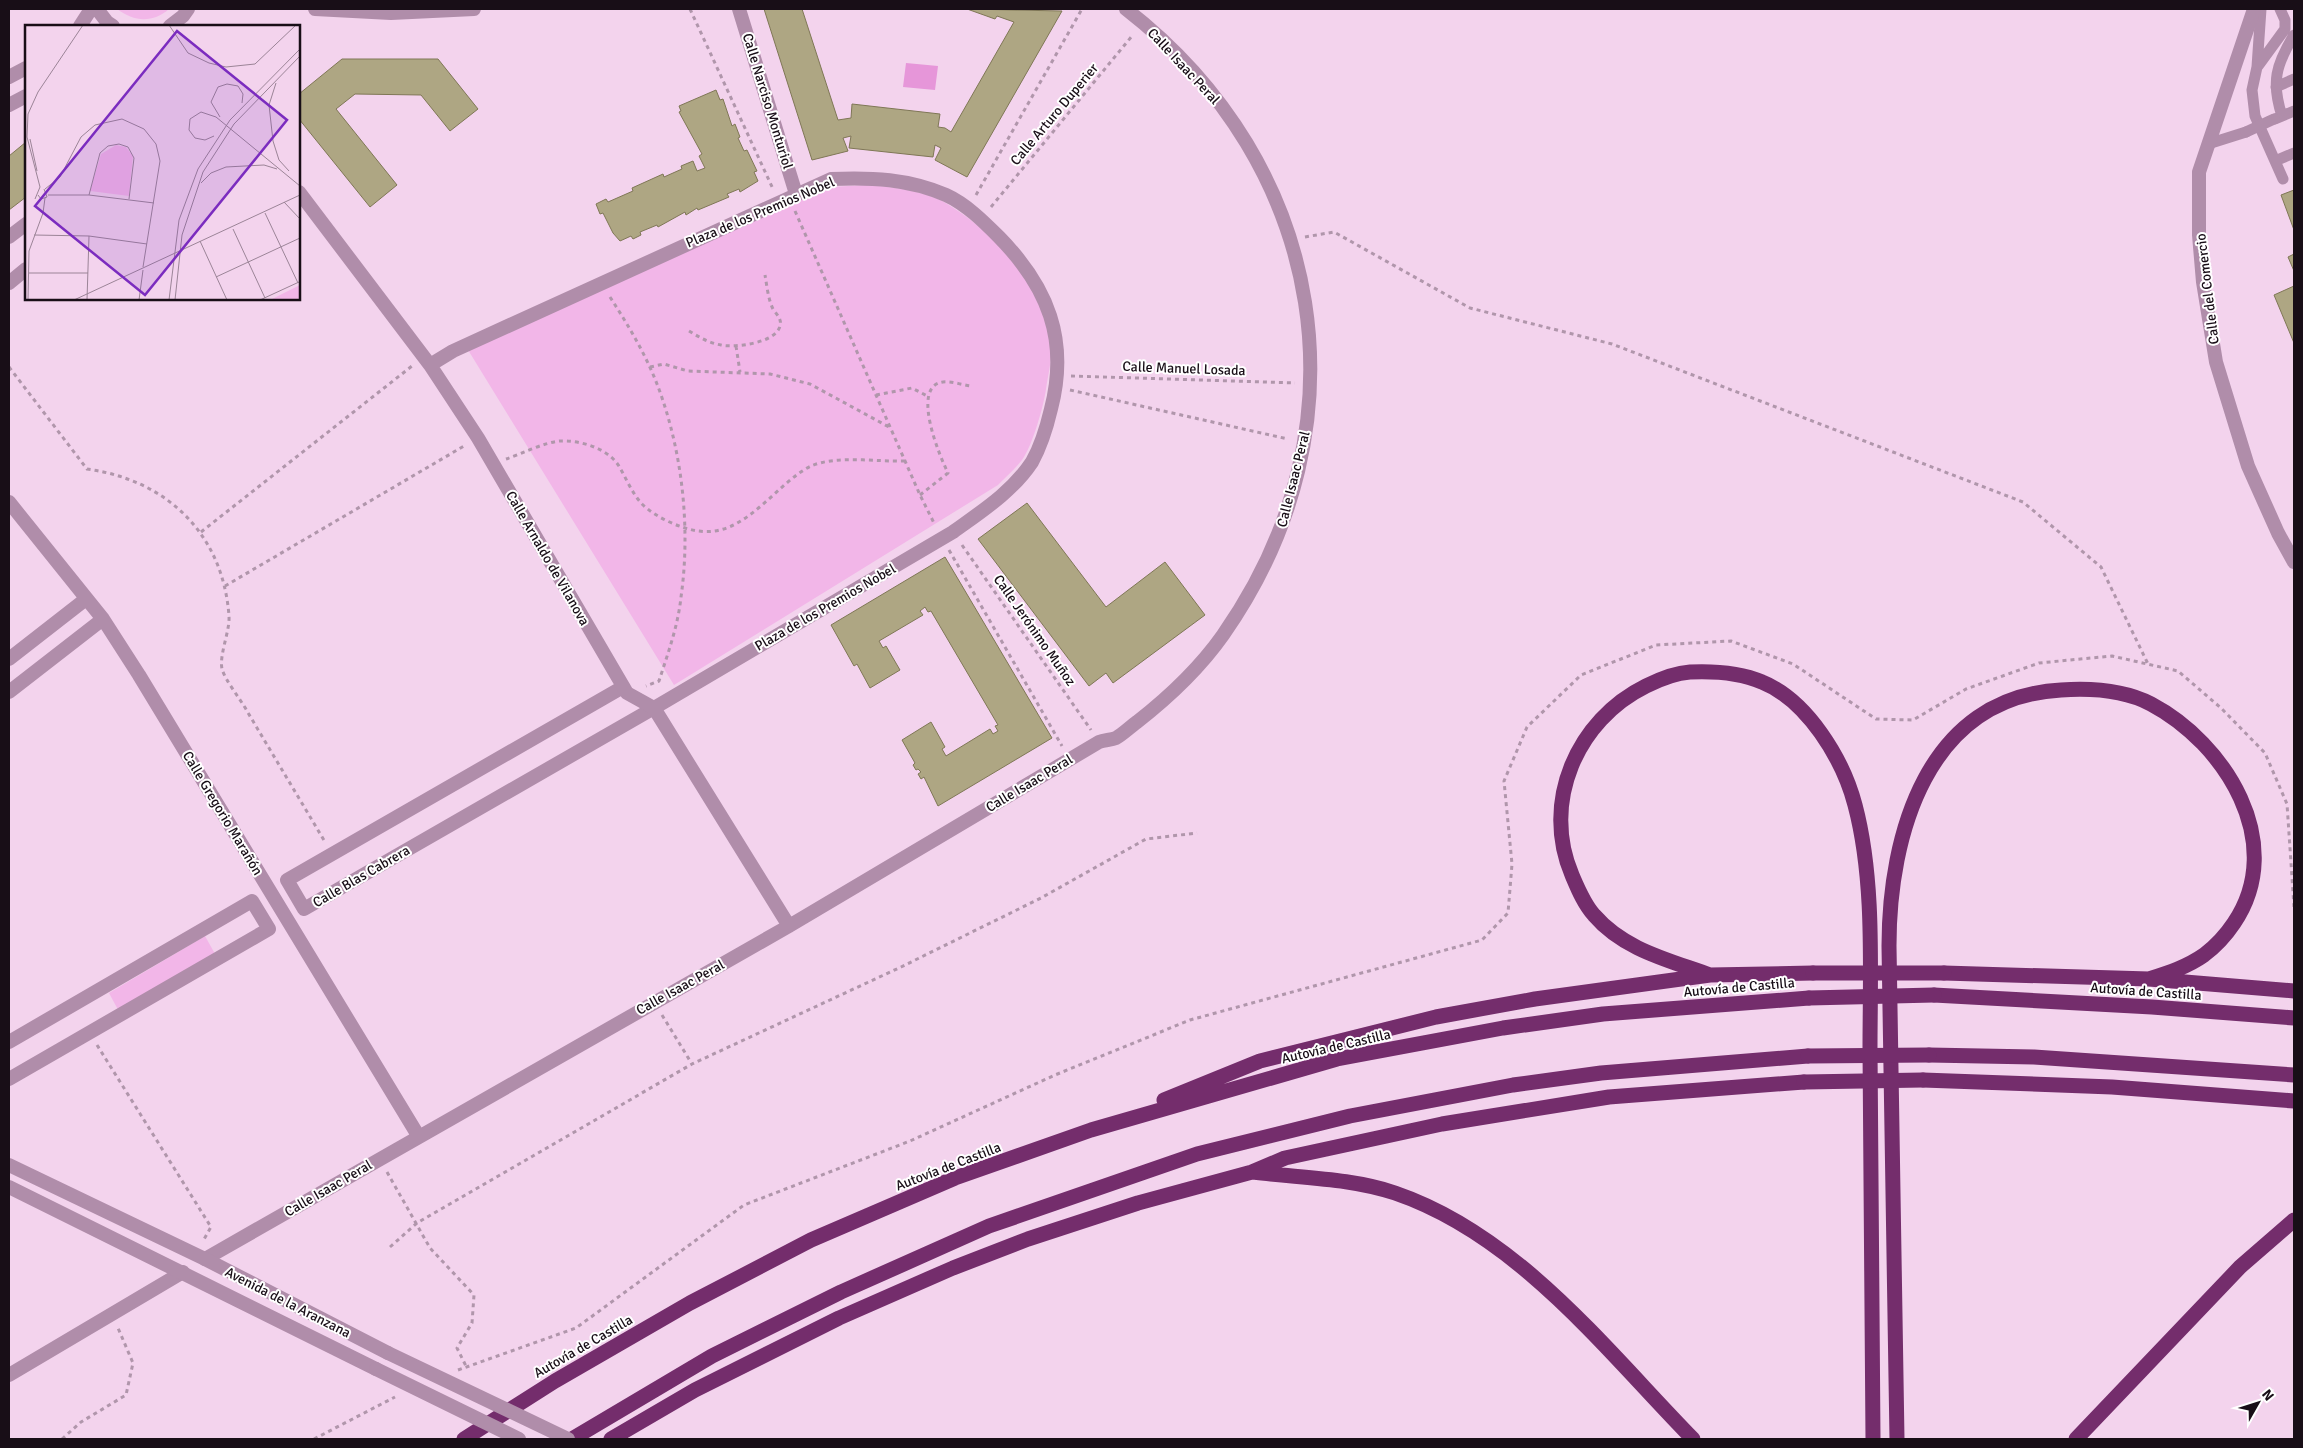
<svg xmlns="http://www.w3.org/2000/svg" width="2303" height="1448" font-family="Signika,sans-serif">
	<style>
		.green { fill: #f2b6e8 }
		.water { fill: #e696d9 }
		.building { fill: #aea683; stroke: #7f7756 }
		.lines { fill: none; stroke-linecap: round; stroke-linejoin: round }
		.path { stroke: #b096ab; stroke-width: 3; stroke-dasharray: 4 4; stroke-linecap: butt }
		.service { stroke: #b08daa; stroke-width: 11 }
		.pedestrian { stroke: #b08daa; stroke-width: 14 }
		.minor { stroke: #b08daa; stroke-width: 14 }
		.tertiary { stroke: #b08daa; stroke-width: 14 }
		.motorway { stroke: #742d6c; stroke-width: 15 }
		.service-bridge { stroke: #b08daa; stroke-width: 11 }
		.tertiary-bridge { stroke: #b08daa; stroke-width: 14 }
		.motorway-bridge { stroke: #742d6c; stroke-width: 15 }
		.labels { text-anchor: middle; stroke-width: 4; stroke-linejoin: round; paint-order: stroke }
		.street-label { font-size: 14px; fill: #180e17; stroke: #fff }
		.inset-road { fill: none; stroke: #9b8497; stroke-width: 1 }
		.view { fill: #7b2cbf; fill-opacity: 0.15; stroke: #7b2cbf; stroke-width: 2.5 }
		.inset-edge { fill: none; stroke: #180e17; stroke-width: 2.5 }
	</style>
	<rect width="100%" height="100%" fill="#f3d3ed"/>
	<path class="green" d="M117,9h52c-16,14 -35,13 -52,0z
		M866,185c22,1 59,6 78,17 50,29 103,85 107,145 1,13 -3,28 -5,42 -2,16 -14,58 -24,71 -7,9 -16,17 -24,25l-324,200 -209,-340 366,-158z
		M205,936l14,25 -96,58 -14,-26z"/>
	<path class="water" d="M906,63l32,3 -3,24 -32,-3z"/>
	<path class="building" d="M764,9h38l36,111 13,-2 1,-14 88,10 -2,13 7,1 6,4 63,-110 -17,-6 -2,3 -28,-10 95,2 -95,166 -32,-17 6,-12 -6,-3 -2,12 -84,-9 2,-12 -8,2 5,13 -36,9z
		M342,59h96l40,50 -28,22 -29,-36 -66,-1 -19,15 61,76 -27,22 -71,-88v-25z
		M716,90l4,10 3,-1 9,27 3,-2 5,13 -2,1 6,13 3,-1 10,21 -3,1 4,9 -18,11 -1,-3 -12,5 2,3 -31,13 -1,-2 -11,7 -1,-3 -27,15 -1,-2 -17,7 1,3 -8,4 -2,-3 -11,5 -7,-8 -10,-20 -3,1 -4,-10 10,-5 2,3 25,-11 -1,-3 31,-14 1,3 18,-8 -1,-3 12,-5 4,10 8,-3 -6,-12 3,-2 -23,-42 2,-1 -2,-5z
		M26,142v55l-17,13v-54z
		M2294,190v40l-13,-35z
		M2294,254v17l-6,-14z
		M2294,286v57l-20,-48z
		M1027,503l79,104 59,-45 40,53 -92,68 -7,-10 -17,13 -111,-147z
		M945,557l107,181 -114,68 -14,-29 -3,2 -3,-5 3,-2 -3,-3 -2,1 -3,-5 2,-2 -13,-23 29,-18 14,25 -3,2 4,7 44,-27 3,5 5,-3 -3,-5 3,-1 -67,-114 -3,1 -3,-5 -5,4 3,4 -44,26 4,7 3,-2 14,24 -30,18 -13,-24 -3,2 -23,-41z"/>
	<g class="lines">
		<path class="path" d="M690,9l83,180
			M976,195l106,-186
			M991,207l141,-171
			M795,211l125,284 15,30
			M1305,237l29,-5 136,76 142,36 411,158 78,65 47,97
			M610,297c18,28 35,56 47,87 25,65 34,143 24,213 -3,29 -13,56 -22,84l-13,5
			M689,331c10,6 20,12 32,14 14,3 55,-2 59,-19 2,-7 -3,-11 -7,-17 -5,-10 -6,-23 -8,-34
			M736,346l4,26
			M9,367l78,102c80,11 136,65 142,147 1,15 -10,39 -7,53 3,11 19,31 25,42 26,44 52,87 78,131
			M650,367l14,-3 24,7 82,3 40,10 79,43
			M1071,376l224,7
			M1070,390l218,49
			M876,395l36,-7 17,9
			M506,459c15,-5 39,-17 54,-18 21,-1 50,8 60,27 7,12 12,25 22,36 13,13 39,25 57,27 46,7 77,-48 112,-65 25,-11 66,-4 94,-5
			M920,495l28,-22c-8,-16 -38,-87 -5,-91 9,-1 19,3 28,4
			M201,532l211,-166
			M962,545l129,185
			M949,550l113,196
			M225,586l239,-140
			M662,1015l30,49
			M97,1045l114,182 -8,14
			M387,1172l43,76 44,47 -2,28 -15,25 9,18
			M390,1247l27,-24 275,-159 209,-97 140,-69 105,-59 51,-6
			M458,1370l118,-42 168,-123 166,-64 145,-66 135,-55 292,-80 26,-27 4,-49 -8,-83 23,-54 54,-52 75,-30 75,-4 62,23 83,55 37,1 53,-31 73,-26 73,-7 66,15 43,37 44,45 22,51 7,103
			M62,1439l19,-17 45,-27 7,-32 -15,-35
			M314,1439l81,-42"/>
		<path class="service" d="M2261,9l-4,58 -5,23 3,26 28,63
			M2258,66l27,-37v-9l-5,-11
			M2276,87l18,-8
			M2282,116c-11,-34 -6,-51 12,-81
			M2275,119l19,-8
			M2208,144l38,-12
			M2275,161l19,-8"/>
		<path class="pedestrian" d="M739,9l57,185
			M9,237l17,-13
			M9,283l17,-14
			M623,687l-336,193 17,29 350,-201
			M9,1042l243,-141 17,28 -260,150"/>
		<path class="minor" d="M315,9l76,4 83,-4
			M2254,9l-55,163v63l4,47 13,80 32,104 30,67 16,29
			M299,192l131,173 48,73 149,255 27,15 135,218
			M430,365l23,-14 378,-172c40,-2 78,0 115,16 20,9 38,27 53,42 49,50 70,103 52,172 -4,17 -10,37 -19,53 -20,30 -50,49 -79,70l-299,176
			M9,502l94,117 36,56 280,462
			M9,659l77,-60
			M9,692l94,-73
			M205,1259l584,-333 310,-184c5,-2 12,-2 17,-4 7,-4 14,-11 21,-16 32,-25 62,-53 86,-87 147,-209 104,-470 -97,-626
			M9,1375l174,-103"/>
		<path class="tertiary" d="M97,9l10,13 6,4
			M80,26l11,-17
			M170,26l13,-10 5,-7
			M9,77l17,-9
			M9,105l17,-9
			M9,1165l196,94 183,94
			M9,1187l367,182"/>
		<path class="motorway" d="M1944,973l205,6 145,12
			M1710,975c-41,-15 -86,-25 -116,-60 -10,-11 -16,-26 -22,-40 -31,-73 5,-155 74,-189 14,-7 29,-13 44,-14 23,-1 51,1 72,10 45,18 81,77 93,123 20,75 15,166 15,244 1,130 2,260 3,390
			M1934,995l218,12 142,11
			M1929,1055l105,2 260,18
			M1923,1080l189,7 182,14
			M1164,1100l96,-39 176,-44 99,-18 175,-24 103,-2
			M1253,1172c47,6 98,6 142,21 123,42 210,156 298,246
			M464,1439l91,-58 135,-78 121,-63 144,-62 136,-48 246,-71 166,-31 100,-14 206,-16
			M572,1439l140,-83 129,-64 148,-66 208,-72 153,-38 163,-31 88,-12 207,-17
			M611,1439l84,-49 144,-72 114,-50 75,-29 110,-36 114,-31 33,-14 157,-34 167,-27 195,-15
			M1897,1439l-8,-493c0,-111 38,-249 172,-256 29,-2 63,0 90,14 74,39 137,139 83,219 -8,12 -18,23 -30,32 -17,12 -36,18 -55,24
			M2076,1439l164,-172 54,-47"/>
		<path class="service-bridge" d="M2246,132l28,-13"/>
		<path class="tertiary-bridge" d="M388,1353l180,86
			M376,1369l143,70"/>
		<path class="motorway-bridge" d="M1813,973h131
			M1809,998l125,-3
			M1808,1056l121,-1
			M1804,1082l119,-2"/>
	</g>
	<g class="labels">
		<g class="street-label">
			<text transform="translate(1184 66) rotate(47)" y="5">Calle Isaac Peral</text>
			<text transform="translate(768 101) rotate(73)" y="5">Calle Narciso Monturiol</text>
			<text transform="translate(1054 114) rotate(-50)" y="5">Calle Arturo Duperier</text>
			<text transform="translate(760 212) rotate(-23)" y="5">Plaza de los Premios Nobel</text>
			<text transform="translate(2207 289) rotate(-97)" y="5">Calle del Comercio</text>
			<text transform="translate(1184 368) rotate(2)" y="5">Calle Manuel Losada</text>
			<text transform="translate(1293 479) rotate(-76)" y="5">Calle Isaac Peral</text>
			<text transform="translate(548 558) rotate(60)" y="5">Calle Arnaldo de Vilanova</text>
			<text transform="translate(825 607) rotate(-30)" y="5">Plaza de los Premios Nobel</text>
			<text transform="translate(1035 630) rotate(55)" y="5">Calle Jerónimo Muñoz</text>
			<text transform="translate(1029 783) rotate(-31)" y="5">Calle Isaac Peral</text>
			<text transform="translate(223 813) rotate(59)" y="5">Calle Gregorio Marañón</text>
			<text transform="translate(361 876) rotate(-30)" y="5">Calle Blas Cabrera</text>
			<text transform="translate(680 987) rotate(-29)" y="5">Calle Isaac Peral</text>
			<text transform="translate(1739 987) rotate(-5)" y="5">Autovía de Castilla</text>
			<text transform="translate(2146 991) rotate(4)" y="5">Autovía de Castilla</text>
			<text transform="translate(1336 1046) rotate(-13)" y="5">Autovía de Castilla</text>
			<text transform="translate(948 1166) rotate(-21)" y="5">Autovía de Castilla</text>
			<text transform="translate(328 1188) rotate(-30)" y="5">Calle Isaac Peral</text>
			<text transform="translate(288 1302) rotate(27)" y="5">Avenida de la Aranzana</text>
			<text transform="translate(583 1346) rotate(-30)" y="5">Autovía de Castilla</text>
		</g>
	</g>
	<g transform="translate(25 25)">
		<rect width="275" height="275" fill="#f3d3ed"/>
		<path d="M91,120l10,2 7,9 -4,40 -39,-5 11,-37zM275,260v13l-4,2h-26z" fill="#f2b6e8"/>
		<path class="inset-road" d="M144,0l19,28 21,10 17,4 29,-3 41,-39M251,58l-7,22 4,36 6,19 10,11M195,92l-9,-15 7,-15 9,-3 11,2 5,8 -1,9M189,111l-9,4 -10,-2 -6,-8 1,-11 11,-7 15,5 84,69M5,114l7,32M176,158l10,-10 15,-6 38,-2 13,4M20,164l15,-12 21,-40 14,-12 27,-6 22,10 12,15 4,17 -17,106M13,170l3,4 6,-2 -3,-8M23,170h41l65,8M64,170l11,-42 8,-7 11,-2 9,3 6,11 -5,41M10,174l5,-12 -13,-50 1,-23 10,-22 45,-67M259,177l16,17M240,188l33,70M208,204l32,69M9,210l55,1 58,8M175,216l27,59M4,248h59M191,252l84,-39M3,275l1,-49 14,-38 2,-15M49,275l226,-105M62,275l2,-64M114,275l4,-30M144,275l10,-80 19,-51 32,-49 70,-71M150,275l7,-65 21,-63 31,-48 66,-68M235,275l39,-18"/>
		<path class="view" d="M152,6l110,89 -142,175 -110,-89z"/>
		<rect width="275" height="275" class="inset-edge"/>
	</g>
	<rect width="2303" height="1448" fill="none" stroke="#180e17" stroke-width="20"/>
	<g transform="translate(2258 1403) rotate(51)" stroke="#ffffff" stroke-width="4" paint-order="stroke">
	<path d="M0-4L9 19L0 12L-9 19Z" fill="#180e17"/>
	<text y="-8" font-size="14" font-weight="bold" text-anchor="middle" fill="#180e17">N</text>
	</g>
</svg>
